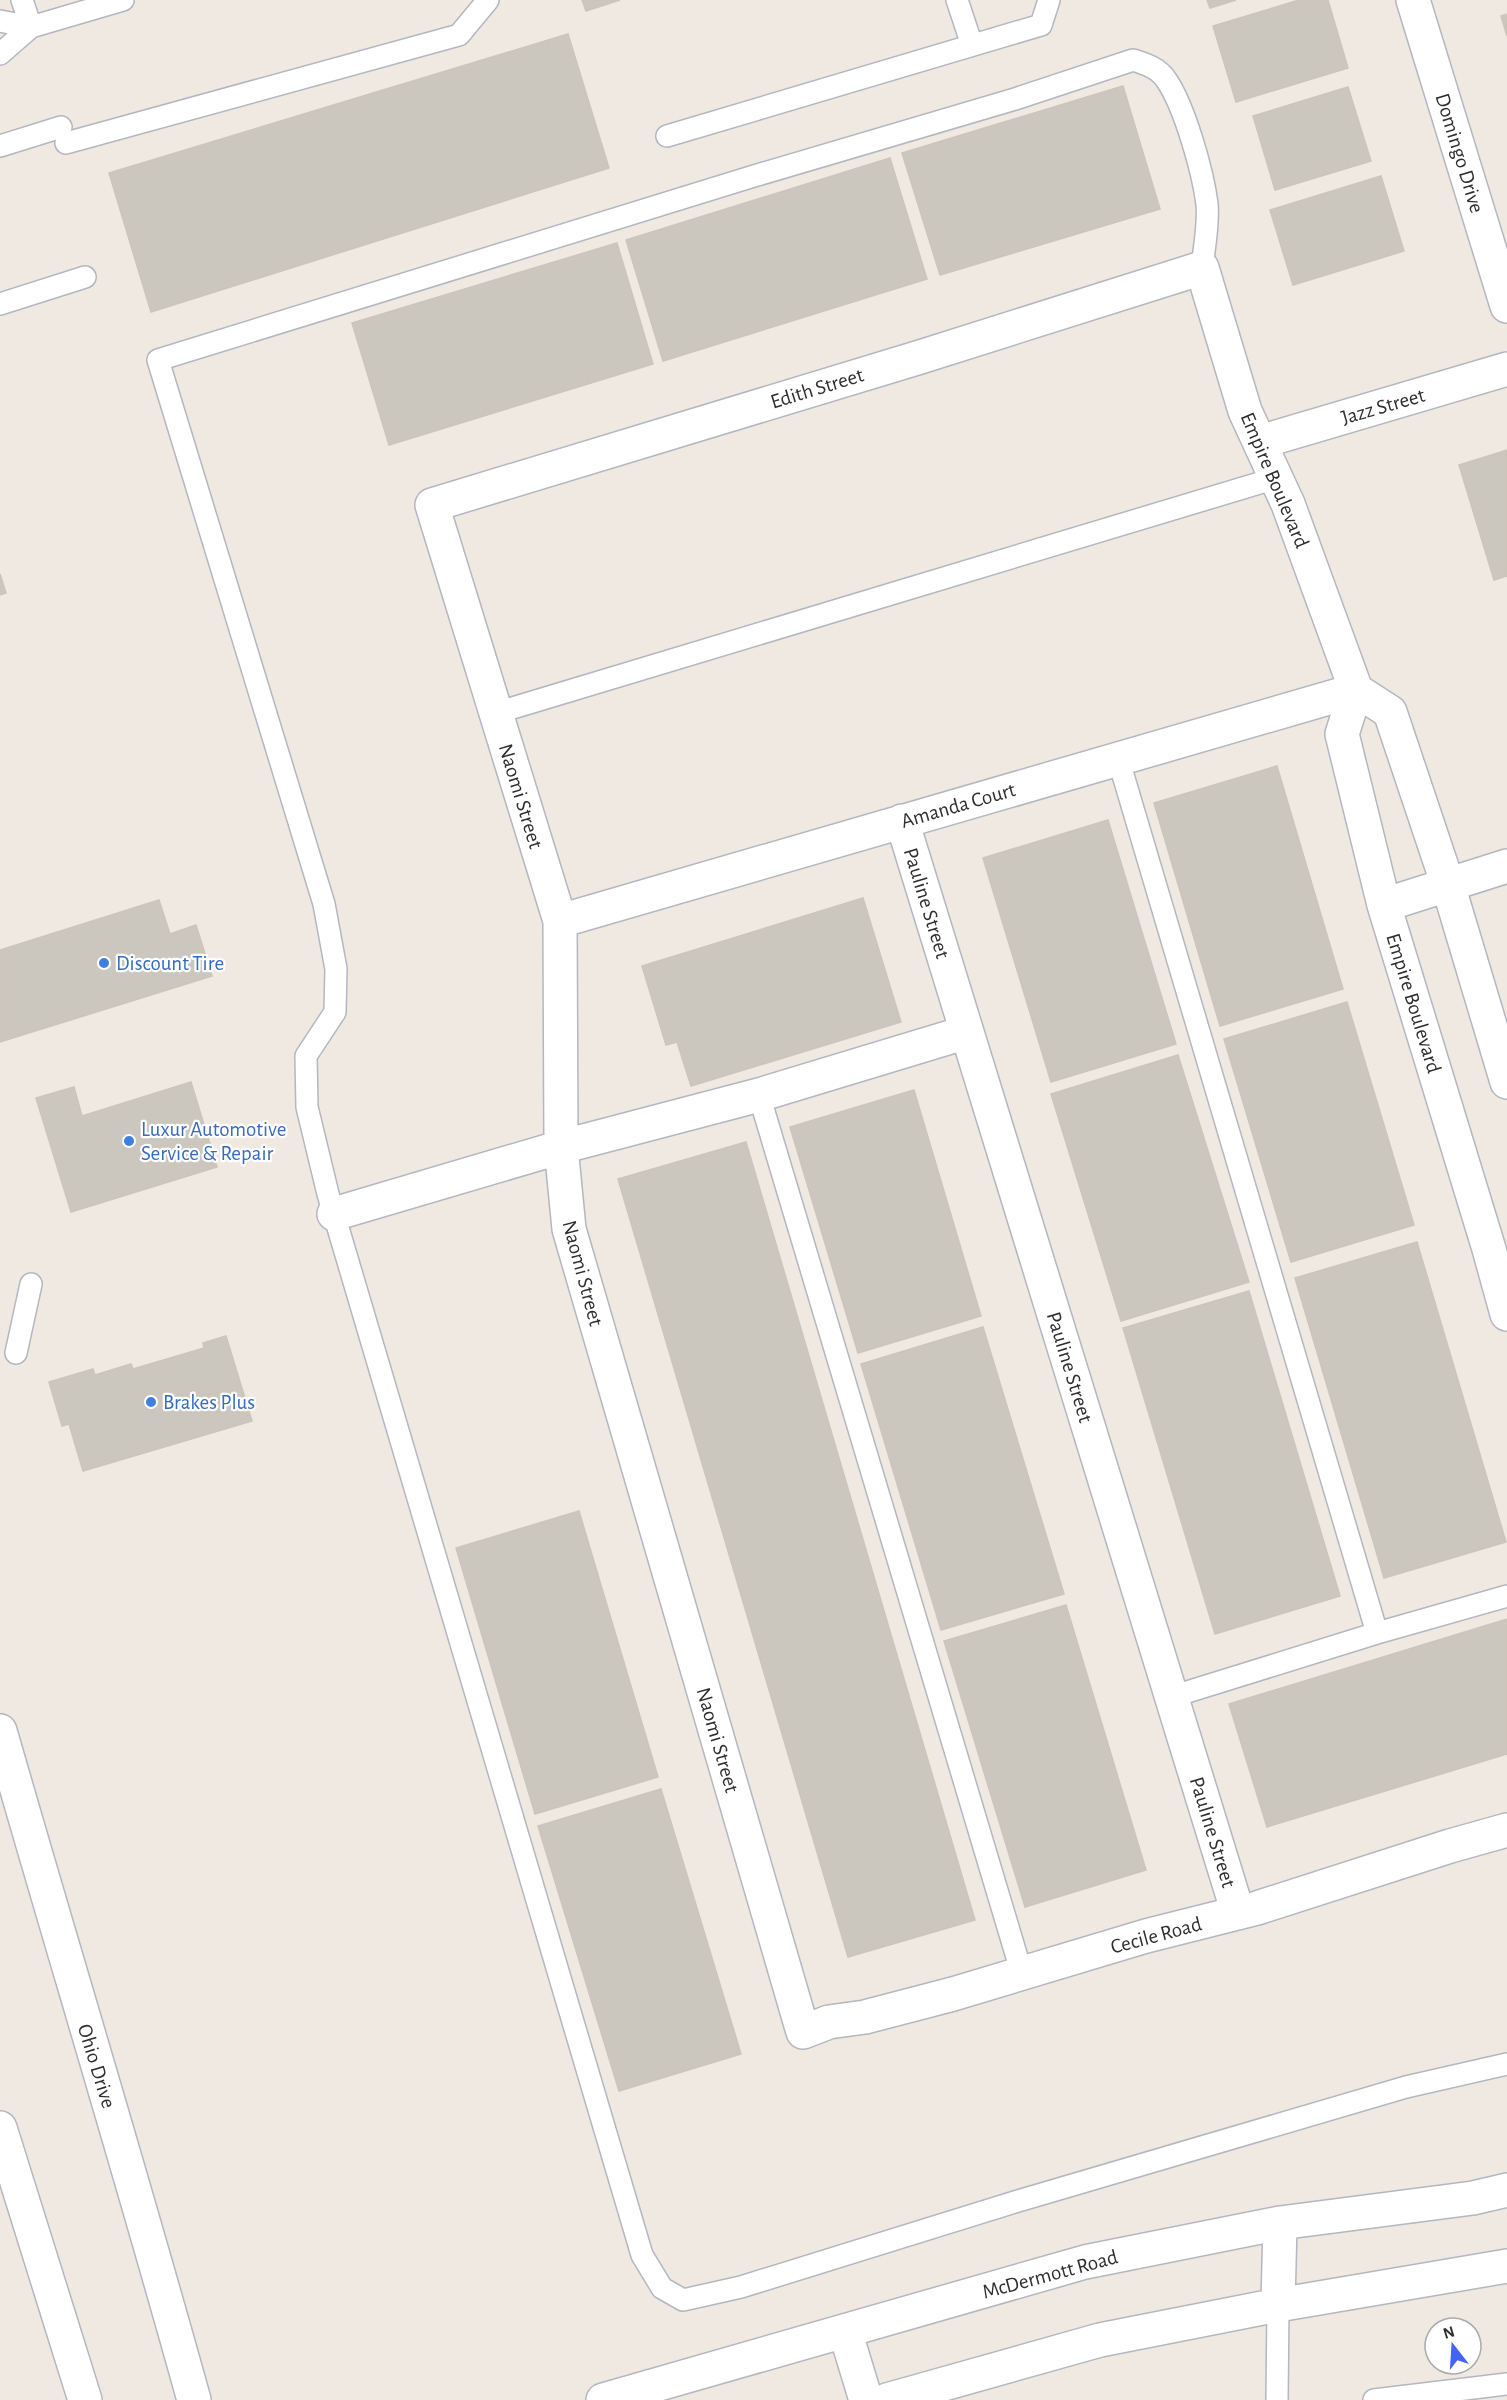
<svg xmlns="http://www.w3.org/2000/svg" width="1507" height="2400" font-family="'Alegreya Sans',sans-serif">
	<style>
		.building { fill: #cbc7bf; stroke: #cbc5ba; stroke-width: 1.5 }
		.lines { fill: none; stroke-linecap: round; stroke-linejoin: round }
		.service-casing { stroke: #b4b7c1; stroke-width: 24 }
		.minor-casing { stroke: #b4b7c1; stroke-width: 36 }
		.secondary-casing { stroke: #b4b7c1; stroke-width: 36 }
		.service { stroke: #fff; stroke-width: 21 }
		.minor { stroke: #fff; stroke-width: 33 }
		.secondary { stroke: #fff; stroke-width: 33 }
		.shop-dot { fill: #3f7fe0; stroke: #fff; stroke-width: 2 }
		.labels { text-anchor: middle; stroke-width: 4.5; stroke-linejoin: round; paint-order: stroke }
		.street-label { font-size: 21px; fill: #2e2e2e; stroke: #fff }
		.shop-label { font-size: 21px; fill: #366cbe; stroke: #fff; text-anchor: start }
	</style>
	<rect width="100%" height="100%" fill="#efe9e1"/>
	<path class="building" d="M582,0h38l-34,11z
		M1207,0h29l-26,8z
		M1299,0h29l20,68 -112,34 -23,-76z
		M1507,14v22l-6,-20z
		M568,34l41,134 -458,144 -42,-139z
		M1123,86l37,123 -220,66 -38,-122z
		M1348,87l23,74 -96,29 -22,-74z
		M890,158l37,121 -264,82 -37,-121z
		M1381,176l23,75 -111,34 -23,-75z
		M617,243l36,121 -264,81 -37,-122z
		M1507,450v126l-13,4 -35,-115z
		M0,574l6,19 -6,2z
		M1277,766l66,223 -123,37 -66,-223z
		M1108,820l68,224 -125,38 -68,-224z
		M863,898l38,124 -210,64 -14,-44 -11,3 -24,-79z
		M159,900l11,34 26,-9 16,51 -212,66v-92z
		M1347,1002l67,223 -123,37 -67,-223z
		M1178,1055l71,227 -128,39 -70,-227z
		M191,1082l26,85 -146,45 -35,-114 38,-11 8,29z
		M914,1090l67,226 -123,37 -68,-226z
		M746,1142l229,778 -127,37 -230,-778z
		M1417,1242l89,300 -122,36 -89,-300z
		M1249,1291l91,305 -125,38 -92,-306z
		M983,1327l81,267 -123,36 -80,-266z
		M226,1336l26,85 -169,50 -14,-47 -7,2 -13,-44 44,-13 2,6 36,-11 2,5 71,-21 -1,-5z
		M579,1511l79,266 -123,37 -79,-266z
		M1066,1605l80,265 -121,37 -81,-266z
		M1507,1619v135l-240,73 -38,-123z
		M661,1789l80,265 -122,37 -81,-265z"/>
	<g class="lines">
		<defs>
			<path id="service" d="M22,0l9,27
				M957,0l15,45
				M0,21l31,6
				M0,54l31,-27 92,-27
				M667,136l374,-111 8,-25
				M66,143l393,-108 29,-35
				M0,146l61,-19
				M1202,268c2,-20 7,-44 5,-64 -4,-32 -22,-96 -40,-123 -8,-13 -21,-17 -34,-21l-118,39 -261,77 -596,184 166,544 12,65 -1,43 -29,44 1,51 21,87 314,1061 20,33 21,12 58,-13 277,-86 388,-114 101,-23
				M0,304l85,-27
				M496,713l780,-235
				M1118,758l259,875
				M759,1095l263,879
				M16,1353l15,-69
				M1171,1697l206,-64 130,-37
				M1277,2400l1,-95
				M1374,2400l133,-16"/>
			<path id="minor" d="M1413,0l94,306
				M1260,442l247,-73
				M1356,690l-14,44 42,171 105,344 18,65
				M902,821l336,1092
				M1384,905l123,-39
				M560,921l796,-231
				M1507,1082l-59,-197 -58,-173 -34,-22 -68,-186 -43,-93 -43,-143 -285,90 -485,147 128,416 1,226 8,82 234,803 26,-10 36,-5 88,-23 193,-58 111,-28 193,-62 57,-16
				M334,1214l227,-67 198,-52 208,-63"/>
			<path id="secondary" d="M0,1731c64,223 132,445 194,669
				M0,2128l85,272
				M1278,2305l2,-82
				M845,2331l21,69
				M603,2400l482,-138 195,-39 193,-25 34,-8
				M887,2400l213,-60 178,-35 229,-39"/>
		</defs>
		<use href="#service" class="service-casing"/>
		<use href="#minor" class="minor-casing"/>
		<use href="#secondary" class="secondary-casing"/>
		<use href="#service" class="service"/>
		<use href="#minor" class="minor"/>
		<use href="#secondary" class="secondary"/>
	</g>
	<g class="shop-dot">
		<circle cx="104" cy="963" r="6"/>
		<circle cx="129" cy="1141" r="6"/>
		<circle cx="151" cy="1402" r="6"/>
	</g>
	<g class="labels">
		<g class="street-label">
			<text transform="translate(1460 153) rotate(73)" y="7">Domingo Drive</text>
			<text transform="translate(817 388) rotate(-17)" y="7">Edith Street</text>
			<text transform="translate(1383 406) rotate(-16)" y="7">Jazz Street</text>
			<text transform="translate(1275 480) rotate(67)" y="7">Empire Boulevard</text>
			<text transform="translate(521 796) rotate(73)" y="7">Naomi Street</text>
			<text transform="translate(958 805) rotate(-16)" y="7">Amanda Court</text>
			<text transform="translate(927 903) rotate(73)" y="7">Pauline Street</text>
			<text transform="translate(1414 1003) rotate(73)" y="7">Empire Boulevard</text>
			<text transform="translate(583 1273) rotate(75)" y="7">Naomi Street</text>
			<text transform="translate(1070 1367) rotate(73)" y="7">Pauline Street</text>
			<text transform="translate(718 1740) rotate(74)" y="7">Naomi Street</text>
			<text transform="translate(1213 1832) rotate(73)" y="7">Pauline Street</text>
			<text transform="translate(1156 1935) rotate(-15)" y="7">Cecile Road</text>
			<text transform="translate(97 2066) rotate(73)" y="7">Ohio Drive</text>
			<text transform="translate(1050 2274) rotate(-15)" y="7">McDermott Road</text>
		</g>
		<g class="shop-label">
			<text x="116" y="970">Discount Tire</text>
			<text x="141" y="1136">Luxur Automotive<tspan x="141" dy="24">Service &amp; Repair</tspan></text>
			<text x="163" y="1409">Brakes Plus</text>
		</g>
	</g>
	<g transform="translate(1453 2346) rotate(343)"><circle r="28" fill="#ffffff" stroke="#ababab" stroke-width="1.5"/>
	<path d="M0-4.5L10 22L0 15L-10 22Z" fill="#4264fb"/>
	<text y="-9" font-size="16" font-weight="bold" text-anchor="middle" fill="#2e2e2e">N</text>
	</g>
</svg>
